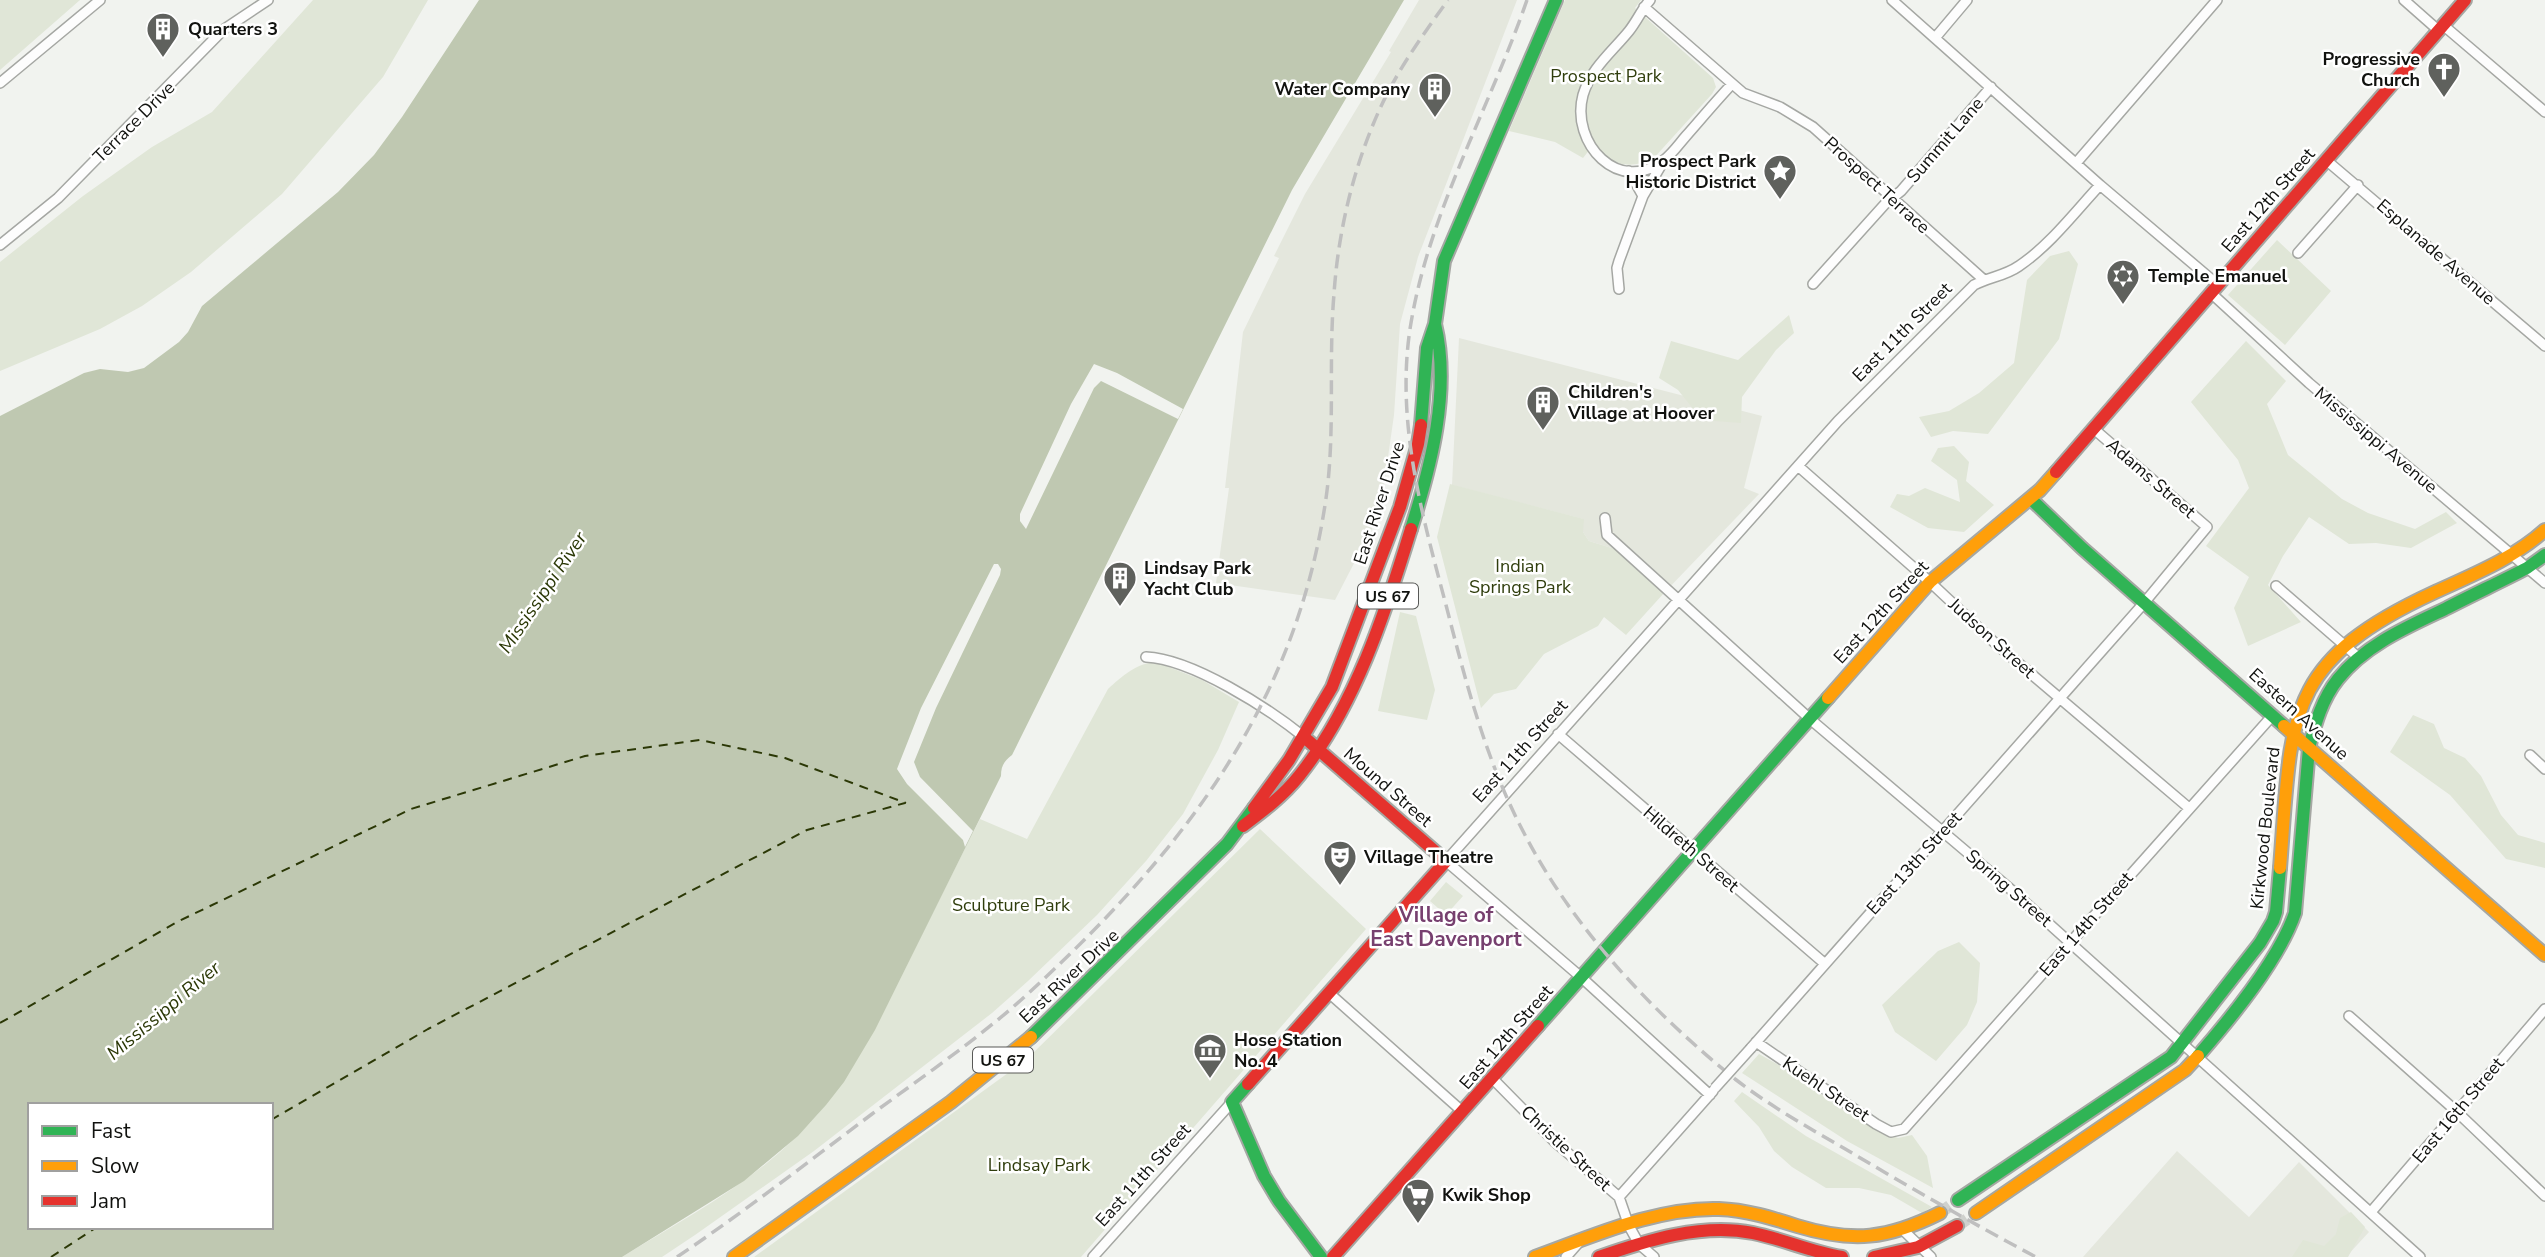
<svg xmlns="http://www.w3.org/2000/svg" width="2545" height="1257" font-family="'Nunito Sans',sans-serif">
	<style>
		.built { fill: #e4e7dd }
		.green { fill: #e0e6d7 }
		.water { fill: #bfc8b1; fill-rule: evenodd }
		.pier { fill: #f1f3ef }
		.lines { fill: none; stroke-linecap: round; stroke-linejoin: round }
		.ferry { stroke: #2b3806; stroke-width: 2; stroke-dasharray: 9 7; stroke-linecap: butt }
		.secondary-tunnel { stroke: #cfd1cd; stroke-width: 12; stroke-dasharray: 12 6; stroke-linecap: butt }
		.street-casing { stroke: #a5a7a3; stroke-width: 12 }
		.fast-casing { stroke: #a5a7a3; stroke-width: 16 }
		.slow-casing { stroke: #a5a7a3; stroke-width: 16 }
		.jam-casing { stroke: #a5a7a3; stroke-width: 16 }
		.street { stroke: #fdfdfd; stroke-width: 9 }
		.fast { stroke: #30b455; stroke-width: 12 }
		.slow { stroke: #ff9f0a; stroke-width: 12 }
		.jam { stroke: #e5322d; stroke-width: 12 }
		.rail { stroke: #bfbfbf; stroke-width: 3.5; stroke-dasharray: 14 7; stroke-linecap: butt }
		.street-bridge-casing { stroke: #a5a7a3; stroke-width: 12; stroke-linecap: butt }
		.street-bridge { stroke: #fdfdfd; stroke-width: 9 }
		.labels { text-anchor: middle; stroke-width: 5; stroke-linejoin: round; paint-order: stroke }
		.shield { fill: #fff; stroke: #585957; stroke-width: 2 }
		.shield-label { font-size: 16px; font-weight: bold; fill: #11120f }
		.poi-label { font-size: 18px; font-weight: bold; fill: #11120f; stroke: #fff; text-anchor: start }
		.park-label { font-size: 18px; fill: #303e0d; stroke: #fff }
		.street-label { font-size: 18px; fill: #11120f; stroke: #fff }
		.water-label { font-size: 19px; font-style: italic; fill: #2b3806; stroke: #fff }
		.quarter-label { font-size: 21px; font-weight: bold; fill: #77406f; stroke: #fff }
	</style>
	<rect width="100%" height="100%" fill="#f1f3ef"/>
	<path class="built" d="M1419,0h98l-99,257 -18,67 -6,91 -14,98 -45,87 -119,-17 13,-95h-4l18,-156 36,-74 -5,-2 31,-62 86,-142 -2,-1z
		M1459,338l303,78 -18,72 15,6 -95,99 -49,-44 -26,-8 -6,-9v-13l-131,-34z
		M2177,1151l72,66 50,-55 70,70 -23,25h-263z"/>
	<path class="green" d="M0,0h80l-80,70z
		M313,0h115l-45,77 -101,117 -91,78 -49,34 -42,23 -100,42v-109l83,-66 69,-49 60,-35z
		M1565,0h76l-6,8 78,70 3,9 -4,7 -59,65c-25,11 -43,6 -59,-15l-11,14 -28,-16 -46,-11z
		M2277,240l54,51 -46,54 -57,-50z
		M2069,251l9,13 -19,75 -71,95 -35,-3 -22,6 -12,-20 30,-6 30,-18 35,-30 13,-83 23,-24z
		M1789,315l5,18 -18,17 -34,47 -1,26 -39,-3 -24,-30 -19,-12 12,-37 67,19z
		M2246,341l40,40 -19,23 21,51 54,44 26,14 47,16 31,-17 11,11 -46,25 -35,-5 -27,1 -40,-27 -26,39 -15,29 33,37 -53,24 -14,-38 15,-31 -43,-31 43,-58 -11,-28 -47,-58z
		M1954,446l15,16 -3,19 28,24 -30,27 -36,-4 -38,-21 7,-13 12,2 16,-8 35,14 -3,-22 -26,-19 7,-13z
		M1450,484l134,35 -1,13 6,9 26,8 49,44 -38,42 -22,-18 -6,9 -54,28 -28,35 -22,5 -13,14 -44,-171z
		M1400,612l16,4 19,74 -8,30 -49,-9z
		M1156,662l46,18 37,22 -21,48 -35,64 -37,47 -49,54 -69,66 -36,32 -178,138 -119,84 -33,22h-40c60,-37 125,-71 175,-121 50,-48 79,-109 109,-169 24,-50 49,-99 74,-148l47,20 81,-150c14,-13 29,-26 48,-27z
		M2413,715l21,9 10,24 21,10 16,18 20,39 17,20 27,8v25l-39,-9 -56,-64 -60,-43z
		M1260,829l106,100 -285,328h-327l272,-197z
		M1446,882l17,14 -17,19 -16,-14z
		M1959,942l21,21 -3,39 -10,23 -31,36 -41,-29 -13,-27 56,-54z
		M1759,1054l32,18 86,57 21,9 14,-3 15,21 6,32 -86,-47 -105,-68z
		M1742,1092l64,44 126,71 -10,6 -31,-18 -32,-7h-33l-34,-21 -18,-16 -15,-24 -25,-26z
		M2351,1212l14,15 -17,30h-56l11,-17 21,6 12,-12 4,-16z"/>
	<path class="water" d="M472,0h932l-112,190 -280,565c-8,6 -11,11 -11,21l-126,254 -31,52 -18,23 -28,31 -54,45 -122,76h-622v-847l94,-45 46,1 44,-34 18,-35 155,-132 105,-145zM30,1105h241v122h-241z"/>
	<path class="pier" d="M468,0h11l-77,117 -28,38 -36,37 -136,114 -14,26 -9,10 -35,26 -16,4 -28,-3 -16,4 -84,43v-10l93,-44 45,1 44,-34 18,-34 155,-132 104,-144z
		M1094,364l23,9 66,36 -5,10 -77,-38 -7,7 -68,141 -6,-8v-7l51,-110z
		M994,564h4l3,5 -1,6 -64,133 -22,54 6,15 53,54 -8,16 -2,-7 -56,-56 -10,-15 24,-61z"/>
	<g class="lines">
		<path class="ferry" d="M0,1023l177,-101 234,-113 174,-53 115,-16 85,18 121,45
			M271,1120l157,-91 379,-199 98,-27
			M51,1257l46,-30"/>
		<path class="secondary-tunnel" d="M1940,1213l18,-13
			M1957,1226l19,-13"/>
		<defs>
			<path id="street" d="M1650,0c-8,9 -13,21 -21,31 -17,21 -38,37 -46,64 -13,48 36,101 81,65 8,-6 15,-16 22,-24 15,-17 30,-35 46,-52
				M1892,0l208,185 118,100
				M2404,0l34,30
				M1644,7l99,86 37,14 33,20 171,153
				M2443,25l102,87
				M1935,38l32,-38
				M0,83l100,-83
				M2326,160l219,186
				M2077,162l140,-162
				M1629,171l14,25
				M0,245l58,-47 165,-168 45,-30
				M2298,253l60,-68
				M1813,284l72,-80 16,-13 90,-104
				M1619,289l-2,-21 2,-7 24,-65 20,-34
				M2211,293l98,90 236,200
				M1798,466l132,116 66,62 193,164
				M1605,518l2,17 203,184 198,168 412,370
				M2276,586l82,71
				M1146,657c46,2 122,51 158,80
				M1558,734l266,229
				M2530,755l15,14
				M1329,993l134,119
				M2349,1016l107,95 89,85
				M1756,1042l120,82 15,8 13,-3 369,-414
				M1751,1048l393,-445 63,-76 -113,-98
				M1493,1079l62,63 64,55 10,29 10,18 15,13
				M1710,1095l-128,-117 -136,-117 392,-440 136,-136c15,-8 31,-9 45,-19 31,-21 56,-54 81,-81
				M1619,1197l94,-106
				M2371,1212l174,-203
				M1903,1230l28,27
				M1093,1257l139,-155
				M1566,1257l14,-16"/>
			<path id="fast" d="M1421,425l6,-77 8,-24 9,-63 112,-261
				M2031,499l51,49 202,178
				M1411,529c20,-63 40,-139 24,-205
				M1538,1026l290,-328
				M1031,1037l196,-193 27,-36
				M2198,1056c33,-38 81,-96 97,-143l14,-165c6,-24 13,-49 29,-69 27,-34 69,-52 107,-70 27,-14 55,-27 82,-41l18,-13
				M1248,1084l-16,18 32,74 15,25 42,56
				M1958,1200l213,-143 89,-114 13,-22 3,-9 4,-44"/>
			<path id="slow" d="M1828,698l102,-116 110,-92 16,-18
				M2284,726l261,229
				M2280,868c12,-150 2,-205 153,-275 39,-18 80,-34 112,-63
				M1976,1213l209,-143 13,-14
				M734,1257l217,-155 80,-65
				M1535,1257c58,-21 122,-50 184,-48 27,1 53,9 78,17 56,17 91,13 143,-13"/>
			<path id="jam" d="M2056,472l409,-472
				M1254,808l35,-48 43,-73 68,-180 18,-63 3,-19
				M1243,826c20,-15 40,-30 56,-50 56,-70 86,-162 112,-247
				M1248,1084l198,-223 -142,-124
				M1333,1257l205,-231
				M1599,1257c49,-17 102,-34 154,-24 30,6 58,19 89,24
				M1874,1257l44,-10 39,-21"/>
		</defs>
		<use href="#street" class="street-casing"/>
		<use href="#fast" class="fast-casing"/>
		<use href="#slow" class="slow-casing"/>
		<use href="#jam" class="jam-casing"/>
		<use href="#street" class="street"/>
		<use href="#fast" class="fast"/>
		<use href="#slow" class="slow"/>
		<use href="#jam" class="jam"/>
		<path class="rail" d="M1527,0c-38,110 -99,213 -117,329 -14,94 12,186 36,276 20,78 40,156 78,228 49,95 128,179 211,246 35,27 74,49 112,71 62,37 125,73 189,107
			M677,1257c67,-45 131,-95 195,-143 50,-37 103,-73 149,-114 153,-139 272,-286 304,-495 11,-69 3,-141 9,-211 4,-61 19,-125 44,-181 18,-41 44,-77 70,-113"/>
		<defs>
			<path id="street-bridge" d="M1715,1088l36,-40"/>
		</defs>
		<use href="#street-bridge" class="street-bridge-casing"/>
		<use href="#street-bridge" class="street-bridge"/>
	</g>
	<defs>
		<symbol id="building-pin" viewBox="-11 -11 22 30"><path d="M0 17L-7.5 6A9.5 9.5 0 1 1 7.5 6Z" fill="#5f615d" stroke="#fff"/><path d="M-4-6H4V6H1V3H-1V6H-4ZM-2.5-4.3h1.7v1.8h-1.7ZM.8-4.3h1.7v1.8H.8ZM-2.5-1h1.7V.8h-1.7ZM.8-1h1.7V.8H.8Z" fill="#fff"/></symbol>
		<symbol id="church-pin" viewBox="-11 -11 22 30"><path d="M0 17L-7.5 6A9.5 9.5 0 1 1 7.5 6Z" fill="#5f615d" stroke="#fff"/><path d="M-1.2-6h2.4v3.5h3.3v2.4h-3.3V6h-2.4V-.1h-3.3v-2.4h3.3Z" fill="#fff"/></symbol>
		<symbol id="sight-pin" viewBox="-11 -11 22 30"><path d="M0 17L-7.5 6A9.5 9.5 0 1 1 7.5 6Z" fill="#5f615d" stroke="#fff"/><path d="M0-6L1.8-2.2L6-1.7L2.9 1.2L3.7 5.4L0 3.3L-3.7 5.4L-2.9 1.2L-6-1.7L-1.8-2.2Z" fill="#fff"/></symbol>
		<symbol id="synagogue-pin" viewBox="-11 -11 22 30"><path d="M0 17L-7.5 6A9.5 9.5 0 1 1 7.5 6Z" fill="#5f615d" stroke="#fff"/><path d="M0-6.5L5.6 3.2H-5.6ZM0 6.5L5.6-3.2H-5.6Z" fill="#fff"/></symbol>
		<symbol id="theatre-pin" viewBox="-11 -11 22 30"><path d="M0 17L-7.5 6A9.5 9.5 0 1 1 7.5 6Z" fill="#5f615d" stroke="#fff"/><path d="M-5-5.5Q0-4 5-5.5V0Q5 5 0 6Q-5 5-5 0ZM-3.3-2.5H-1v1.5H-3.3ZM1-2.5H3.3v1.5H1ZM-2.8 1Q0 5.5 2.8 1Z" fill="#fff"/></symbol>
		<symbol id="museum-pin" viewBox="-11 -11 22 30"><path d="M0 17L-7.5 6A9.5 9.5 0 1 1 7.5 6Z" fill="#5f615d" stroke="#fff"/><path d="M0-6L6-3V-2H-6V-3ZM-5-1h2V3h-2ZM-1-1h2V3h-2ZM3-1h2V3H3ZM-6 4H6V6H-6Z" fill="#fff"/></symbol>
		<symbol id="supermarket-pin" viewBox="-11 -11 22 30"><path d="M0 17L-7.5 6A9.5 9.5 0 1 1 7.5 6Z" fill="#5f615d" stroke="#fff"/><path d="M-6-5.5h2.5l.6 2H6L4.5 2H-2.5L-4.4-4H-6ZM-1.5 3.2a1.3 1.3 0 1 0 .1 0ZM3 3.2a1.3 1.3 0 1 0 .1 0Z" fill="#fff"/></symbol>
	</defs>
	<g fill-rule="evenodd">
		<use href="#building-pin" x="144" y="10" width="38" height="52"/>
		<use href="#church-pin" x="2425" y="50" width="38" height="52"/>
		<use href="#building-pin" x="1416" y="70" width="38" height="52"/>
		<use href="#sight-pin" x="1761" y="152" width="38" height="52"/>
		<use href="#synagogue-pin" x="2104" y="257" width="38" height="52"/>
		<use href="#building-pin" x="1524" y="383" width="38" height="52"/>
		<use href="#building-pin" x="1101" y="559" width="38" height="52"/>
		<use href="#theatre-pin" x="1321" y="838" width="38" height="52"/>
		<use href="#museum-pin" x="1191" y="1031" width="38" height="52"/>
		<use href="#supermarket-pin" x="1399" y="1176" width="38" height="52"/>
	</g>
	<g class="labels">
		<g class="shield">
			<rect x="1358" y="583.5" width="60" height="25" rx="5"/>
			<rect x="973" y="1047.5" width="60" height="25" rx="5"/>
		</g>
		<g class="shield-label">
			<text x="1388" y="602">US 67</text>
			<text x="1003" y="1066">US 67</text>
		</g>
		<g class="poi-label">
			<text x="188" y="35">Quarters 3</text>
			<text x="2420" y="65" text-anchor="end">Progressive<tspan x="2420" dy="21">Church</tspan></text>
			<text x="1410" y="95" text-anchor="end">Water Company</text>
			<text x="1756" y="167" text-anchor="end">Prospect Park<tspan x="1756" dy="21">Historic District</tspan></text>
			<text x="2148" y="282">Temple Emanuel</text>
			<text x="1568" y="398">Children's<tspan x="1568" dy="21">Village at Hoover</tspan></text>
			<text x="1144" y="574">Lindsay Park<tspan x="1144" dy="21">Yacht Club</tspan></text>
			<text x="1364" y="863">Village Theatre</text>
			<text x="1234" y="1046">Hose Station<tspan x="1234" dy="21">No. 4</tspan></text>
			<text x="1442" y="1201">Kwik Shop</text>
		</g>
		<g class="park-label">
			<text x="1606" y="82">Prospect Park</text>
			<text x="1520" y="572">Indian<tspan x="1520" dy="21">Springs Park</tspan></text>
			<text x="1011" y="911">Sculpture Park</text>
			<text x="1039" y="1171">Lindsay Park</text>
		</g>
		<g class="street-label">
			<text transform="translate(134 122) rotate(-45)" y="6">Terrace Drive</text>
			<text transform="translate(1945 140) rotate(-49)" y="6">Summit Lane</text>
			<text transform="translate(1877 185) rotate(42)" y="6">Prospect Terrace</text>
			<text transform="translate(2268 200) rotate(-49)" y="6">East 12th Street</text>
			<text transform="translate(2436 252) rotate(41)" y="6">Esplanade Avenue</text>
			<text transform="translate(1902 332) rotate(-45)" y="6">East 11th Street</text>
			<text transform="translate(2376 440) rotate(40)" y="6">Mississippi Avenue</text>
			<text transform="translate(2151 478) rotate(41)" y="6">Adams Street</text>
			<text transform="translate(1379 503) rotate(-72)" y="6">East River Drive</text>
			<text transform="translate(1881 612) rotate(-48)" y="6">East 12th Street</text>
			<text transform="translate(1992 638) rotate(42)" y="6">Judson Street</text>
			<text transform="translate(2299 714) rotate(42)" y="6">Eastern Avenue</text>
			<text transform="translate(1520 751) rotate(-48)" y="6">East 11th Street</text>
			<text transform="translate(1388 787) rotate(41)" y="6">Mound Street</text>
			<text transform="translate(2265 828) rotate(-84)" y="6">Kirkwood Boulevard</text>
			<text transform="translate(1691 849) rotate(41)" y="6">Hildreth Street</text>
			<text transform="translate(1914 863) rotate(-48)" y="6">East 13th Street</text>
			<text transform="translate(2009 888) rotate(41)" y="6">Spring Street</text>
			<text transform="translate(2086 924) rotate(-49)" y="6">East 14th Street</text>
			<text transform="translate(1069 976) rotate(-43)" y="6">East River Drive</text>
			<text transform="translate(1506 1037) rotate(-49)" y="6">East 12th Street</text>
			<text transform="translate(1826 1089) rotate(34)" y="6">Kuehl Street</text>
			<text transform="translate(2458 1110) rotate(-50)" y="6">East 16th Street</text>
			<text transform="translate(1566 1148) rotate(43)" y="6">Christie Street</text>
			<text transform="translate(1143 1175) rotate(-48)" y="6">East 11th Street</text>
		</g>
		<g class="water-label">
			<text transform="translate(542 592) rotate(-56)" y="7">Mississippi River</text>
			<text transform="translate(163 1010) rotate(-40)" y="7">Mississippi River</text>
		</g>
		<g class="quarter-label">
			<text x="1446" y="922">Village of<tspan x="1446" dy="24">East Davenport</tspan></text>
		</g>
	</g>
	<rect x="28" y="1103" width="245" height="126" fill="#ffffff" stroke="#a0a09f" stroke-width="2"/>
	<rect x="42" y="1126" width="35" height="10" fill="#30b455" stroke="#a0a09f" stroke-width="2"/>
	<text x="91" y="1138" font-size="21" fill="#11120f">Fast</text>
	<rect x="42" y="1161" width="35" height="10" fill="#ff9f0a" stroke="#a0a09f" stroke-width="2"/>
	<text x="91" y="1173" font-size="21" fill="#11120f">Slow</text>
	<rect x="42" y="1196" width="35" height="10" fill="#e5322d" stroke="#a0a09f" stroke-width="2"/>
	<text x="91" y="1208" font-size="21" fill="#11120f">Jam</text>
</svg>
